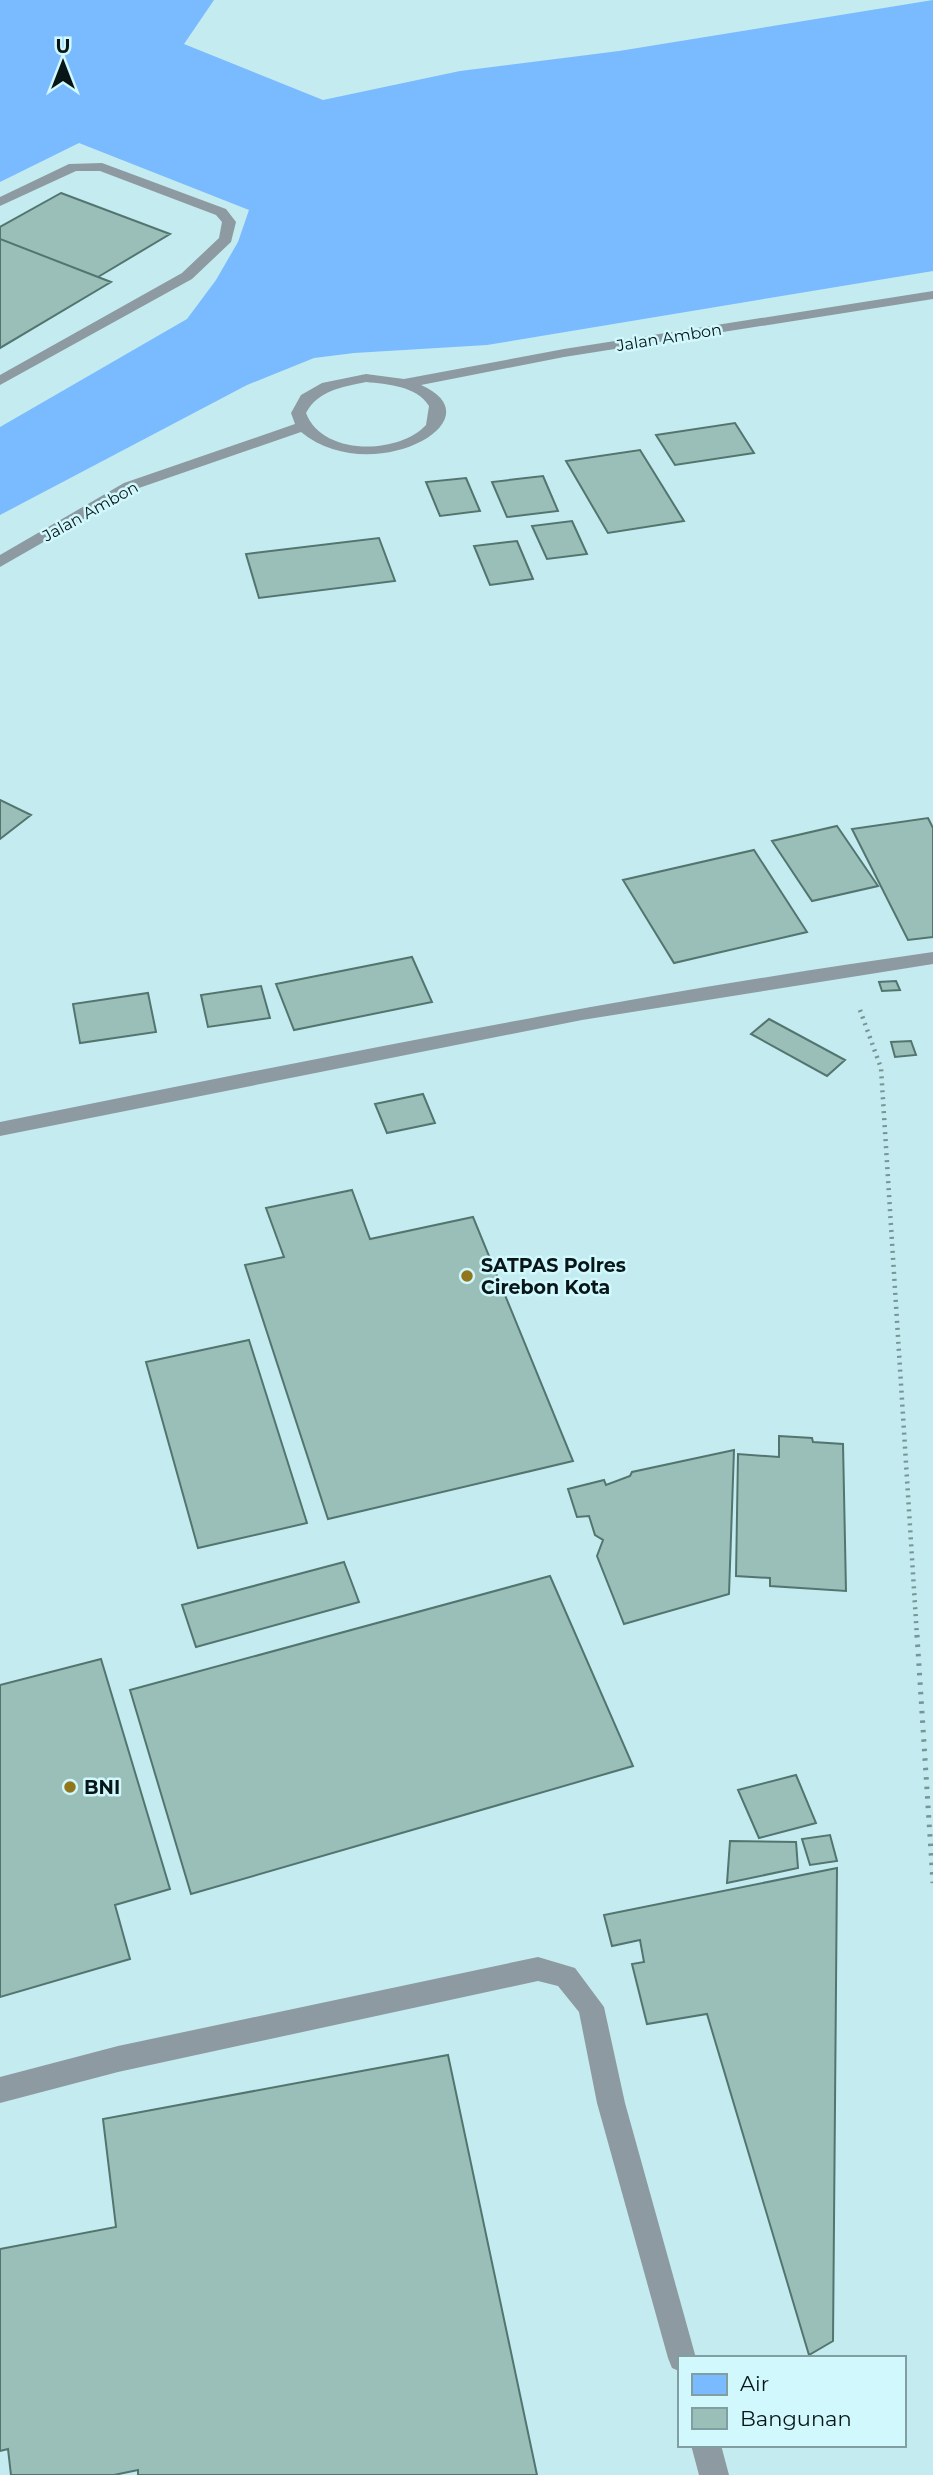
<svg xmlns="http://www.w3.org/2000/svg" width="933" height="2475" font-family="Montserrat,sans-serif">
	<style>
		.water { fill: #7abafe }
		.building { fill: #9abfb8; stroke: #53756f; stroke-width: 2 }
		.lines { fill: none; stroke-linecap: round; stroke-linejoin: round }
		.path-far1 { stroke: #779497; stroke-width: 4.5; stroke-dasharray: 2 5; stroke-linecap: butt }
		.path { stroke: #779497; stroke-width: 5; stroke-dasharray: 2.5 7; stroke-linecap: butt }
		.lane { fill: #8d9aa1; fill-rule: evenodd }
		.poi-dot { fill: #91761c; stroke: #d1f8fd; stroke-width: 2.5 }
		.labels { text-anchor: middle; stroke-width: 5; stroke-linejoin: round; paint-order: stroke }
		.far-street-label { font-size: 16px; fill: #081618; stroke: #d1f8fd }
		.poi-label { font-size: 19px; font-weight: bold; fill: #081618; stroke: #d1f8fd; text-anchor: start }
	</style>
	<rect width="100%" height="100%" fill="#c4ebef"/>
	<path class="water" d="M0,0h214l-30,44 139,56 137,-29 159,-20 314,-51v271l-446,74 -133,8 -40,5 -67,27 -247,130v-88l187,-108 29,-39 22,-38 11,-32 -170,-67 -79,39z"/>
	<path class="building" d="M61,193l109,41 -72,43 -98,-38v-12z
		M0,239l98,38 13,5 -111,66z
		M735,423l19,30 -79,12 -19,-30z
		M640,450l44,71 -76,12 -42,-72z
		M543,476l15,35 -51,6 -15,-35z
		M466,478l14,33 -40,5 -14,-34z
		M572,521l15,33 -40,5 -15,-33z
		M379,538l16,43 -136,17 -13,-44z
		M517,541l16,38 -43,6 -16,-39z
		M0,800l31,15 -31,24z
		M928,818l5,10v109l-25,3 -56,-111z
		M837,826l41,60 -66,15 -40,-60z
		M754,850l53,82 -133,31 -51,-83z
		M412,957l20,45 -138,28 -18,-46z
		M896,981l4,9 -18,1 -3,-9z
		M261,986l9,32 -62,9 -7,-32z
		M148,993l8,39 -76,11 -7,-39z
		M769,1019l76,41 -18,16 -76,-42z
		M911,1041l5,14 -21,2 -4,-15z
		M423,1094l12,29 -48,10 -12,-29z
		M352,1190l18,49 103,-22 100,244 -245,58 -83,-254 39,-8 -18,-49z
		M249,1340l58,183 -109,25 -52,-186z
		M779,1436l33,2 1,4 30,2 3,147 -76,-5v-8l-34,-2 2,-122 41,3z
		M734,1450l-5,144 -105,30 -27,-68 6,-16 -8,-5 -6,-19 -12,1 -9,-28 36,-9 2,5 24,-9 2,-4z
		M344,1562l15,40 -163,45 -14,-42z
		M550,1576l83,190 -442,128 -61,-204z
		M101,1659l69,230 -55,16 15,54 -130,38v-312z
		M796,1775l20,48 -57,15 -21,-48z
		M830,1835l7,26 -27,4 -8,-26z
		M730,1841l66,1 2,26 -71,15z
		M837,1868l-4,473 -24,14 -102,-341 -60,10 -15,-60 12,-2 -4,-22 -28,6 -8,-31z
		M448,2055l89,420h-399v-5l-24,5h-103l-3,-26 -8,2v-202l116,-22 -13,-108z"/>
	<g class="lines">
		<path class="path-far1" d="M860,1010l21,58 36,569"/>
		<path class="path" d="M917,1635l16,248"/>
		<path class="lane" d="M102,163l124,46 10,13 -5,20 -39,37 -192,106v-10l182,-102 37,-35 3,-16 -6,-7 -116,-44h-24l-76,35v-9l69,-33z
			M933,291v8l-369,58 -143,28c80,35 -50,105 -120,47l-165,57 -136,78v-12l124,-72 171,-59 -4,-11 10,-18 21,-12 44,-9 38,5 160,-30zM366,382c21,2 51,4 63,24l-3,19c-28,30 -104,31 -120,-12 12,-23 37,-26 60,-31z
			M933,952v12l-351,56 -582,116v-14c310,-62 620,-126 933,-170z
			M538,1957l37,11 29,39 21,96 71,255h-17v13l-7,-3 -4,-10 -71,-255 -18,-91 -21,-26 -20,-5 -420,91 -118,31v-26l118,-31z
			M691,2445h30l8,30h-30z"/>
	</g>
	<g class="poi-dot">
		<circle cx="467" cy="1276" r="7"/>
		<circle cx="70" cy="1787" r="7"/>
	</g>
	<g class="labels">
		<g class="far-street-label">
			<text transform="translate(669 337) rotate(-9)" y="6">Jalan Ambon</text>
			<text transform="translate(90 511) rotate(-29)" y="6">Jalan Ambon</text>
		</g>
		<g class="poi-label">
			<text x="481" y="1272">SATPAS Polres<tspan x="481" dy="22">Cirebon Kota</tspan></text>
			<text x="84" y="1794">BNI</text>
		</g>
	</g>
	<rect x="678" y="2356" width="228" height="91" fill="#d1f8fd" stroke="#819ea1" stroke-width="2"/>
	<rect x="692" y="2374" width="35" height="21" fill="#7abafe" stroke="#819ea1" stroke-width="2"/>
	<text x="740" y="2391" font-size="21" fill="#081618">Air</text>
	<rect x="692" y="2408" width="35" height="21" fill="#9abfb8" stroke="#819ea1" stroke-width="2"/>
	<text x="740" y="2426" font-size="21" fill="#081618">Bangunan</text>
	<g transform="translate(63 63)" stroke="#d1f8fd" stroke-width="5" paint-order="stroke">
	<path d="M0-5L12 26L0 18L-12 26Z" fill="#081618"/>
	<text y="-10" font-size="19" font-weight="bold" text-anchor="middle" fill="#081618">U</text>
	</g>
</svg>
